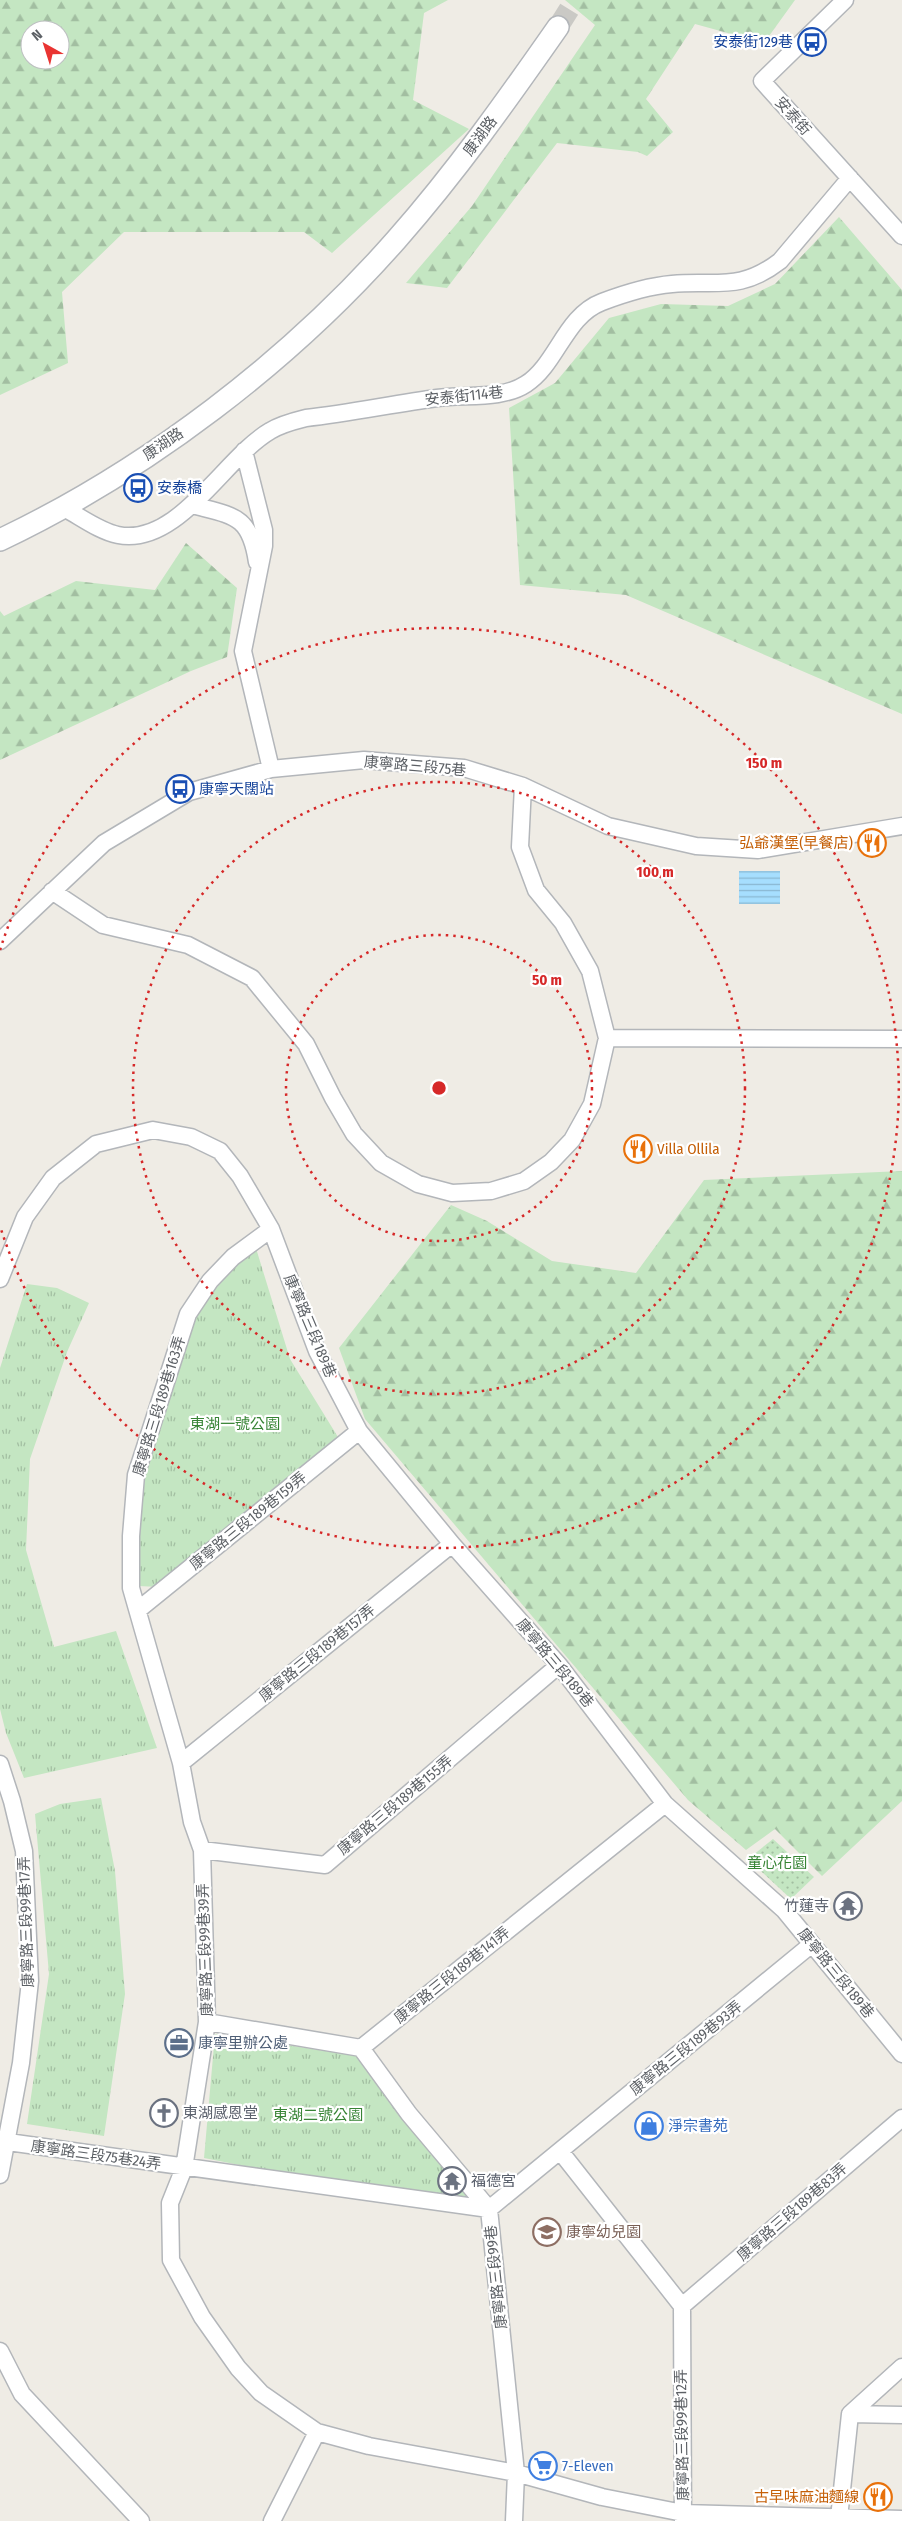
<svg xmlns="http://www.w3.org/2000/svg" width="902" height="2521" font-family="'Fira Sans Condensed','Noto Sans TC',sans-serif">
	<style>
		.forest { fill: url(#forest-firs); fill-rule: evenodd }
		.park { fill: url(#park-tufts) }
		.garden { fill: url(#garden-dots) }
		.water { fill: url(#water-rules) }
		.lines { fill: none; stroke-linecap: round; stroke-linejoin: round }
		.tertiary-tunnel { stroke: #cac9c5; stroke-width: 21; stroke-dasharray: 21 11; stroke-linecap: butt }
		.minor-casing { stroke: #b3b6ba; stroke-width: 19 }
		.tertiary-casing { stroke: #b3b6ba; stroke-width: 24 }
		.minor { stroke: #fff; stroke-width: 16 }
		.tertiary { stroke: #fff; stroke-width: 21 }
		.ring { fill: none; stroke: #d62828; stroke-width: 2.5; stroke-dasharray: 2.5 5 }
		.labels { text-anchor: middle; stroke-width: 4.5; stroke-linejoin: round; paint-order: stroke }
		.transit-label { font-size: 15px; fill: #164399; stroke: #fff; text-anchor: start }
		.street-label { font-size: 15px; fill: #5d6166; stroke: #fff }
		.food-label { font-size: 15px; fill: #c56008; stroke: #fff; text-anchor: end }
		.park-label { font-size: 15px; fill: #378435; stroke: #fff }
		.worship-label { font-size: 15px; fill: #5b616d; stroke: #fff; text-anchor: start }
		.service-label { font-size: 15px; fill: #4e5e75; stroke: #fff; text-anchor: start }
		.shop-label { font-size: 15px; fill: #366cbe; stroke: #fff; text-anchor: start }
		.education-label { font-size: 15px; fill: #785e54; stroke: #fff; text-anchor: start }
		.centre { fill: #d62828; stroke: #fff; stroke-width: 2.5 }
		.ring-label { font-size: 15px; text-anchor: middle; font-weight: bold; fill: #d62828; stroke: #fff; stroke-width: 4.5; stroke-linejoin: round; paint-order: stroke }
	</style>
	<defs>
		<pattern id="forest-firs" width="22" height="20" patternUnits="userSpaceOnUse" patternTransform="scale(1.25)"><rect width="22" height="20" fill="#c4e6c2"/><path d="M5 1l3.5 6h-7zM16 11l3.5 6h-7z" fill="#a2bea1"/></pattern>
		<pattern id="park-tufts" width="24" height="20" patternUnits="userSpaceOnUse" patternTransform="scale(1.25)"><rect width="24" height="20" fill="#c4e6c2"/><path d="M3 7l-1-3M5 7V3M7 7l1-3M15 17l-1-3M17 17v-4M19 17l1-3" fill="none" stroke="#a2bea1"/></pattern>
		<pattern id="garden-dots" width="8" height="8" patternUnits="userSpaceOnUse" patternTransform="scale(1.25)"><rect width="8" height="8" fill="#c4e6c2"/><path d="M2 2h.1M6 6h.1" fill="none" stroke="#a2bea1" stroke-width="1.8" stroke-linecap="round"/></pattern>
		<pattern id="water-rules" width="6" height="5" patternUnits="userSpaceOnUse" patternTransform="scale(1.25)"><rect width="6" height="5" fill="#a6defe"/><path d="M0 2.5h6" fill="none" stroke="#8ab7d1"/></pattern>
	</defs>
	<rect width="100%" height="100%" fill="#efece5"/>
	<path class="forest" d="M0,0h448l-24,13 -11,87 56,29 -137,124 -28,-21h-180l-62,60 6,71 -68,32zM30,30h30v30h-30z
		M565,0h230l-31,43 -69,-19 -49,75 27,33 -26,24 -9,-4 -81,-9 -110,145 -41,-5 66,-77 123,-181z
		M839,217l63,73v424l-276,-119 -106,-10 -11,-177 46,-25 54,-65 52,-14 67,2 47,-22z
		M186,543l51,45 -10,69 -36,14 -191,89v-149l4,5 72,-35 79,9z
		M902,1171v630l-80,75 -47,-47 -29,21 -58,-50 -323,-381 -26,-71 112,-143 36,16 65,40 84,12 68,-93z"/>
	<path class="park" d="M255,1245l35,114 51,83 -181,145 -22,-1 -11,-68 71,-210z
		M27,1284l30,4 32,15 -22,49 -37,107 -4,91 28,97 62,-16 41,117 -133,30 -18,-45 -6,-24v-341z
		M101,1798l14,73 10,123 -21,142 -77,-12 22,-150 -14,-160 25,-10z
		M215,2034l143,22 114,143 -5,11 -263,-52z"/>
	<path class="garden" d="M773,1839l41,38 -23,22 -43,-40z"/>
	<path class="water" d="M739,871h41v33h-41z"/>
	<g class="lines">
		<path class="tertiary-tunnel" d="M558,27l17,-27"/>
		<defs>
			<path id="minor" d="M845,0l-83,81 140,155
				M244,451l20,79v16l-21,105 28,118
				M192,505c42,11 58,10 65,57
				M64,508c17,9 35,23 54,27 60,12 107,-78 152,-104 11,-7 24,-10 36,-13 44,-5 87,-14 131,-20 28,-4 65,2 89,-14 31,-20 39,-68 76,-82 21,-8 47,-16 70,-18 44,-4 68,8 108,-23l70,-83
				M52,891l51,34 85,20 64,33 54,66 27,54 21,36 27,29 37,21 34,9 39,-2 33,-10 27,-19 21,-22 20,-36 15,-66 -17,-67 -27,-48 -27,-33 -16,-43 3,-61
				M0,941l104,-98 85,-51 82,-23 93,-9 100,8 59,18 85,40 88,20 62,4 144,-24
				M607,1038l295,1
				M271,1229l-38,28 -23,24 -22,33 -52,161 -5,61v52l50,175 11,59 10,28 5,172 -23,146 -14,35 1,57 31,57 36,51 23,25 56,39 52,14 147,27 86,24 81,16 219,6
				M0,1279l25,-62 28,-39 43,-34 57,-14 38,7 29,14 20,25 31,53 46,122 42,80 93,113 107,121 106,139 119,106 118,144
				M138,1610l221,-179
				M181,1763l271,-219
				M0,1764l12,37 12,50 6,130 -9,82 -21,112
				M202,1850l123,15 234,-200
				M207,2022l154,26 304,-244
				M361,2048l48,66 80,95 27,264 -2,48
				M8,2142l481,67
				M560,2151l122,155
				M489,2209l323,-265
				M682,2306l220,-188
				M682,2306l1,215
				M0,2351l22,43 119,127
				M850,2414l52,1
				M839,2518l11,-104 52,-47
				M272,2521l45,-89"/>
			<path id="tertiary" d="M0,540c147,-70 290,-179 397,-301 59,-67 110,-139 161,-212"/>
		</defs>
		<use href="#minor" class="minor-casing"/>
		<use href="#tertiary" class="tertiary-casing"/>
		<use href="#minor" class="minor"/>
		<use href="#tertiary" class="tertiary"/>
	</g>
	<g class="ring">
		<circle cx="439" cy="1088" r="153"/>
		<circle cx="439" cy="1088" r="306"/>
		<path d="M0 950A460 460 0 1 1 0 1226"/>
	</g>
	<defs>
		<symbol id="bus-ring" viewBox="-11 -11 22 22"><circle r="9.5" fill="#fff" stroke="#1a4fb4" stroke-width="1.5"/><path d="M-5-6H5V4H4V6H2V4H-2V6H-4V4H-5ZM-3.5-4V0h7V-4ZM-3.5 1.2v1.5H-2V1.2ZM2 1.2v1.5H3.5V1.2Z" fill="#1a4fb4"/></symbol>
		<symbol id="restaurant-ring" viewBox="-11 -11 22 22"><circle r="9.5" fill="#fff" stroke="#e8710a" stroke-width="1.5"/><path d="M-5-6h1v4h1v-4h1v4h1v-4h1v5L-1.5 .5V6h-2V.5L-5-1ZM5-6V6H3V1.5H1.5Q1.5-4 5-6Z" fill="#e8710a"/></symbol>
		<symbol id="temple-ring" viewBox="-11 -11 22 22"><circle r="9.5" fill="#fff" stroke="#6b7280" stroke-width="1.5"/><path d="M0-6L5-2H3V0L6.5 2.5H4V6H1.5V3h-3V6H-4V2.5H-6.5L-3 0V-2H-5Z" fill="#6b7280"/></symbol>
		<symbol id="office-ring" viewBox="-11 -11 22 22"><circle r="9.5" fill="#fff" stroke="#5c6f8a" stroke-width="1.5"/><path d="M-6-3h4V-5.5h4V-3h4V5H-6ZM-1-4.5V-3h2v-1.5ZM-6 0V1H6V0Z" fill="#5c6f8a"/></symbol>
		<symbol id="church-ring" viewBox="-11 -11 22 22"><circle r="9.5" fill="#fff" stroke="#6b7280" stroke-width="1.5"/><path d="M-1.2-6h2.4v3.5h3.3v2.4h-3.3V6h-2.4V-.1h-3.3v-2.4h3.3Z" fill="#6b7280"/></symbol>
		<symbol id="shop-ring" viewBox="-11 -11 22 22"><circle r="9.5" fill="#fff" stroke="#3f7fe0" stroke-width="1.5"/><path d="M-5-2.5h2.3a2.7 3.5 0 0 1 5.4 0H5L5.5 6h-11ZM-1.5-2.5h3a1.5 2.3 0 0 0-3 0Z" fill="#3f7fe0"/></symbol>
		<symbol id="school-ring" viewBox="-11 -11 22 22"><circle r="9.5" fill="#fff" stroke="#8d6e63" stroke-width="1.5"/><path d="M0-5L7-2L0 1L-7-2ZM-4 1L0 2.5L4 1V4Q0 6-4 4Z" fill="#8d6e63"/></symbol>
		<symbol id="supermarket-ring" viewBox="-11 -11 22 22"><circle r="9.5" fill="#fff" stroke="#3f7fe0" stroke-width="1.5"/><path d="M-6-5.5h2.5l.6 2H6L4.5 2H-2.5L-4.4-4H-6ZM-1.5 3.2a1.3 1.3 0 1 0 .1 0ZM3 3.2a1.3 1.3 0 1 0 .1 0Z" fill="#3f7fe0"/></symbol>
	</defs>
	<g fill-rule="evenodd">
		<use href="#bus-ring" x="796" y="26" width="32" height="32"/>
		<use href="#bus-ring" x="122" y="472" width="32" height="32"/>
		<use href="#bus-ring" x="164" y="773" width="32" height="32"/>
		<use href="#restaurant-ring" x="856" y="827" width="32" height="32"/>
		<use href="#restaurant-ring" x="622" y="1133" width="32" height="32"/>
		<use href="#temple-ring" x="832" y="1890" width="32" height="32"/>
		<use href="#office-ring" x="163" y="2027" width="32" height="32"/>
		<use href="#church-ring" x="148" y="2097" width="32" height="32"/>
		<use href="#shop-ring" x="633" y="2110" width="32" height="32"/>
		<use href="#temple-ring" x="436" y="2165" width="32" height="32"/>
		<use href="#school-ring" x="531" y="2216" width="32" height="32"/>
		<use href="#supermarket-ring" x="527" y="2450" width="32" height="32"/>
		<use href="#restaurant-ring" x="862" y="2481" width="32" height="32"/>
	</g>
	<g class="labels">
		<g class="transit-label">
			<text x="793" y="47" text-anchor="end">安泰街129巷</text>
			<text x="157" y="493">安泰橋</text>
			<text x="199" y="794">康寧天闊站</text>
		</g>
		<g class="street-label">
			<text transform="translate(793 116) rotate(48)" y="5">安泰街</text>
			<text transform="translate(480 136) rotate(-53)" y="5">康湖路</text>
			<text transform="translate(464 396) rotate(-6)" y="5">安泰街114巷</text>
			<text transform="translate(163 444) rotate(-34)" y="5">康湖路</text>
			<text transform="translate(415 766) rotate(5)" y="5">康寧路三段75巷</text>
			<text transform="translate(310 1326) rotate(67)" y="5">康寧路三段189巷</text>
			<text transform="translate(159 1406) rotate(-73)" y="5">康寧路三段189巷163弄</text>
			<text transform="translate(248 1521) rotate(-39)" y="5">康寧路三段189巷159弄</text>
			<text transform="translate(317 1653) rotate(-39)" y="5">康寧路三段189巷157弄</text>
			<text transform="translate(555 1663) rotate(50)" y="5">康寧路三段189巷</text>
			<text transform="translate(395 1805) rotate(-40)" y="5">康寧路三段189巷155弄</text>
			<text transform="translate(26 1922) rotate(-92)" y="5">康寧路三段99巷17弄</text>
			<text transform="translate(205 1950) rotate(-92)" y="5">康寧路三段99巷39弄</text>
			<text transform="translate(836 1973) rotate(51)" y="5">康寧路三段189巷</text>
			<text transform="translate(452 1975) rotate(-39)" y="5">康寧路三段189巷141弄</text>
			<text transform="translate(686 2048) rotate(-39)" y="5">康寧路三段189巷93弄</text>
			<text transform="translate(96 2155) rotate(8)" y="5">康寧路三段75巷24弄</text>
			<text transform="translate(792 2212) rotate(-41)" y="5">康寧路三段189巷83弄</text>
			<text transform="translate(496 2277) rotate(-96)" y="5">康寧路三段99巷</text>
			<text transform="translate(682 2435) rotate(-91)" y="5">康寧路三段99巷12弄</text>
		</g>
		<g class="food-label">
			<text x="853" y="848">弘爺漢堡(早餐店)</text>
			<text x="657" y="1154" text-anchor="start">Villa Ollila</text>
			<text x="859" y="2502">古早味麻油麵線</text>
		</g>
		<g class="park-label">
			<text x="235" y="1429">東湖一號公園</text>
			<text x="777" y="1868">童心花園</text>
			<text x="318" y="2120">東湖二號公園</text>
		</g>
		<g class="worship-label">
			<text x="829" y="1911" text-anchor="end">竹蓮寺</text>
			<text x="183" y="2118">東湖感恩堂</text>
			<text x="471" y="2186">福德宮</text>
		</g>
		<g class="service-label">
			<text x="198" y="2048">康寧里辦公處</text>
		</g>
		<g class="shop-label">
			<text x="668" y="2131">淨宗書苑</text>
			<text x="562" y="2471">7-Eleven</text>
		</g>
		<g class="education-label">
			<text x="566" y="2237">康寧幼兒園</text>
		</g>
	</g>
	<circle cx="439" cy="1088" r="8" class="centre"/>
	<g class="ring-label">
		<text x="764" y="768">150 m</text>
		<text x="655" y="877">100 m</text>
		<text x="547" y="985">50 m</text>
	</g>
	<g transform="translate(45 45) rotate(321)"><circle r="24" fill="#ffffff" stroke="#bec0c2"/>
	<path d="M0-4L9 19L0 12L-9 19Z" fill="#e93432"/>
	<text y="-8" font-size="14" font-weight="bold" text-anchor="middle" fill="#5d6166">N</text>
	</g>
</svg>
